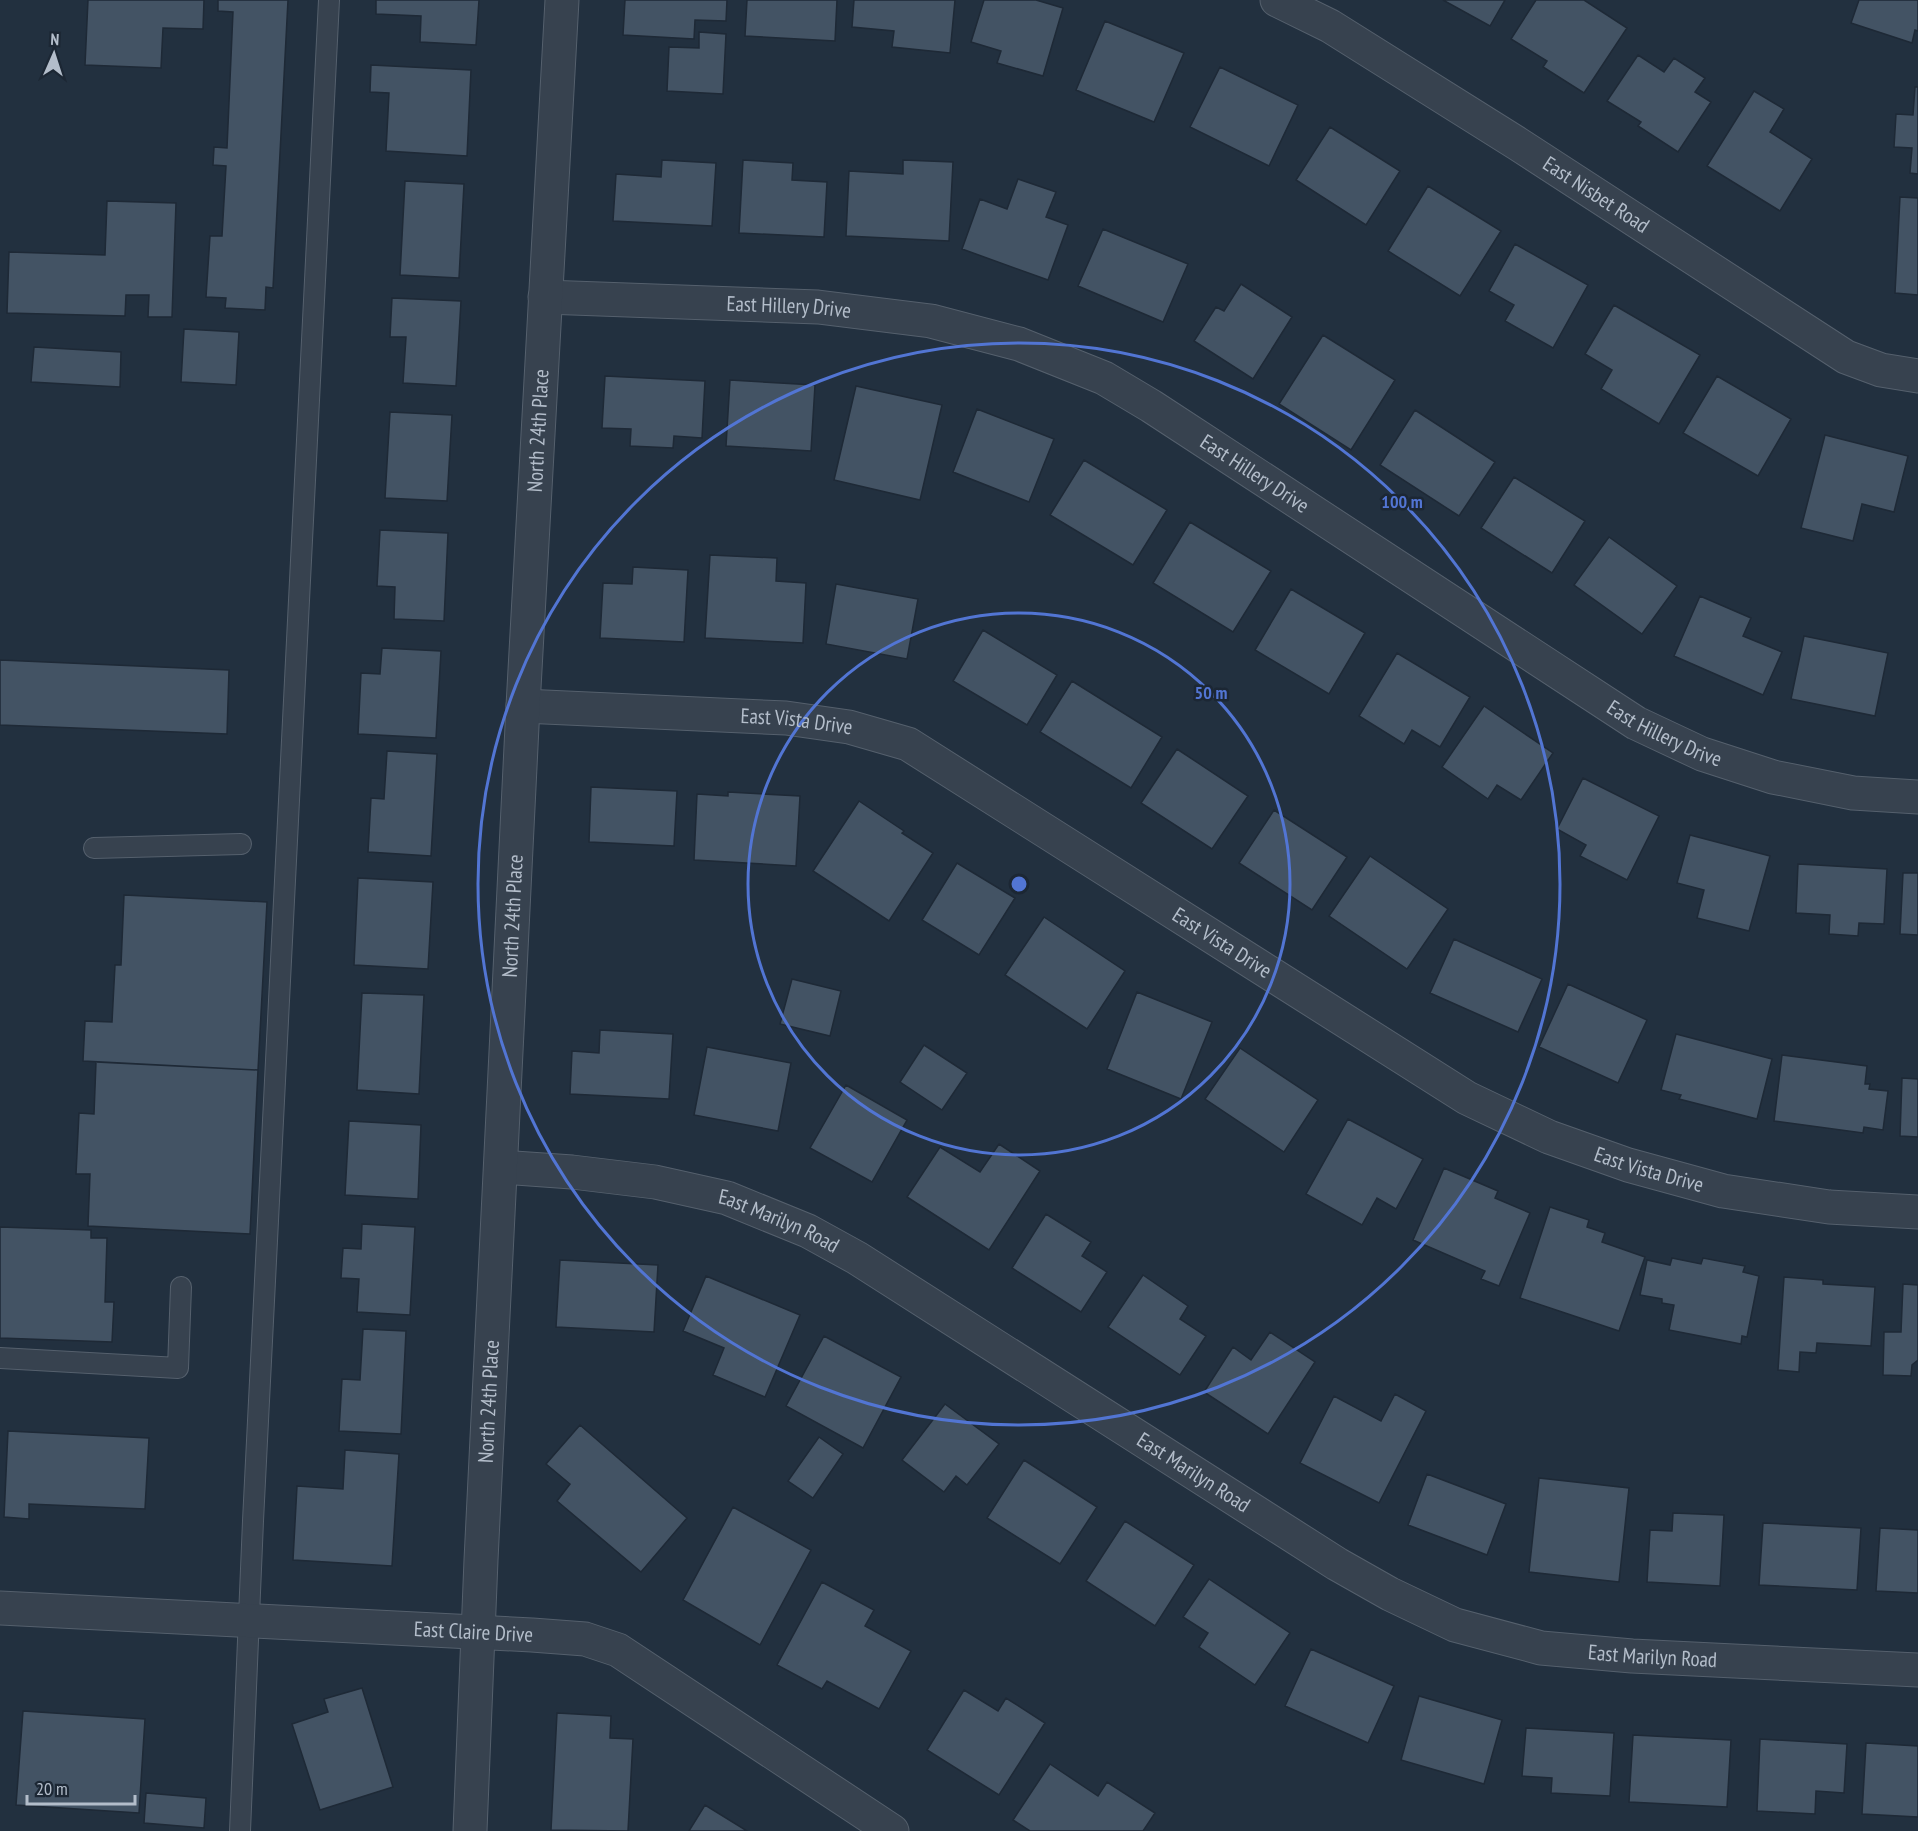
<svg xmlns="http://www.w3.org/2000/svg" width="1918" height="1831" font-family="'PT Sans Narrow',sans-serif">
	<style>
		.building { fill: #435364; stroke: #1e2936; stroke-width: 1.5 }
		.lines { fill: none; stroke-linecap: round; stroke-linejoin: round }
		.lane-casing { stroke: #55606d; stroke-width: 22 }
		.street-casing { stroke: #55606d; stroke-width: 35 }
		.lane { stroke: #37424f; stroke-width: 20 }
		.street { stroke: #37424f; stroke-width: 33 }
		.ring { fill: none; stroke: #5275d3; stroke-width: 3 }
		.labels { text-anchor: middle; stroke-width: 5; stroke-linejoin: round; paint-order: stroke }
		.street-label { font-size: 21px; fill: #b3bdca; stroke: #1c2734 }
		.centre { fill: #5275d3; stroke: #1c2734; stroke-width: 3 }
		.ring-label { font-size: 18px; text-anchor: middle; font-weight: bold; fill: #5275d3; stroke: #1c2734; stroke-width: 5; stroke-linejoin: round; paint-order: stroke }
	</style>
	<rect width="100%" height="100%" fill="#22303f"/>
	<path class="building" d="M88,0h116l-1,29 -40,-1 -2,40 -76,-3z
		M218,0h70l-15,288 -7,-1 -1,23 -40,-2 1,-10 -20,-1 4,-61h12l4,-70 -13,-1 1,-18 13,1 6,-136 -15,-1z
		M376,0h103l-3,45 -56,-3 1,-26 -45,-2z
		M625,0h102l-1,21 -31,-1 -1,19 -71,-4z
		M747,0h90l-2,41 -90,-5z
		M854,0h101l-5,53 -58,-6 2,-16 -42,-4z
		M984,0h52l27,8 -20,68 -46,-13 4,-12 -30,-9z
		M1443,0h62l-15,26z
		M1536,0h48l43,28 -43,65 -41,-26 4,-6 -36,-22z
		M1859,0h59v31l-3,-1 -3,13 -61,-20z
		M1105,21l79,32 -30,69 -78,-32z
		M699,32l27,2 -3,60 -56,-3 2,-44 30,1z
		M1638,55l26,17 10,-14 31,20 -10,14 16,10 -33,50 -40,-26 3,-4 -34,-21z
		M371,65l100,5 -4,86 -81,-5 3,-58 -19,-1z
		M1220,67l78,38 -29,61 -79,-39z
		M1915,87h3v87l-8,-1 2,-25 -18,-1 2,-33 17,1z
		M1754,91l30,18 -14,23 42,27 -32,52 -73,-45z
		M1330,127l70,44 -34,54 -70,-45z
		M662,160l54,3 -4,63 -99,-5 3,-47 45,3z
		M743,160l50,3 -1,17 35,2 -3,55 -85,-4z
		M903,160l50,2 -4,79 -103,-5 3,-65 54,3z
		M1018,179l38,13 -10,25 22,8 -20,55 -86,-31 18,-50 27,10z
		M405,181l59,3 -5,94 -59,-3z
		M1428,186l73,45 -41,65 -72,-45z
		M1900,197l18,1v97l-23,-2z
		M107,201l69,2 -4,114h-24l1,-22h-23l-1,21 -118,-3 2,-61 96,3z
		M1103,229l85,35 -25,58 -85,-36z
		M1515,244l73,41 -35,63 -48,-27 9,-16 -25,-14z
		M1241,284l51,33 -39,62 -59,-38 22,-34 8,4z
		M392,298l69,3 -5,85 -53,-3 3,-46h-16z
		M1614,305l86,50 -41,69 -58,-35 11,-19 -27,-16z
		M184,329l55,3 -3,53 -55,-3z
		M1323,335l72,45 -44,70 -72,-46z
		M34,347l87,5 -1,35 -89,-5z
		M605,376l100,5 -3,57 -28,-2 -1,12 -43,-2 1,-17 -29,-1z
		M1717,376l74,43 -33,57 -75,-43z
		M730,380l85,5 -4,66 -85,-5z
		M856,386l86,19 -22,95 -86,-20z
		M977,409l77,30 -25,63 -76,-30z
		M1415,410l80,52 -36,54 -79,-51z
		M390,412l62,3 -5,86 -62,-3z
		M1825,435l83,21 -14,56 -32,-8 -9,37 -52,-13z
		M1084,460l83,50 -34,55 -83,-50z
		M1514,477l71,44 -33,52 -71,-45z
		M1190,522l81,49 -38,61 -80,-49z
		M380,530l68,3 -4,88 -50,-2 1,-32 -18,-1z
		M1609,537l68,49 -35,48 -68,-49z
		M710,555l67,3 -1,23 30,2 -3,60 -98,-5z
		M633,567l55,3 -4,72 -84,-4 3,-55 29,1z
		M836,584l82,15 -11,60 -81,-15z
		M1291,589l74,44 -36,61 -74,-44z
		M1700,596l51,22 -8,18 39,16 -19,43 -89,-39z
		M983,630l74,45 -30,50 -74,-44z
		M1804,636l84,17 -13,63 -84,-17z
		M382,648l59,3 -5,87 -78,-4 3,-61 19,1z
		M1397,653l73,44 -30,50 -28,-17 -8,14 -45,-28z
		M0,660l229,10 -2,64 -227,-9z
		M1072,681l90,56 -31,51 -91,-56z
		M1484,706l69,47 -32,47 -24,-15 -9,14 -46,-32z
		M1177,749l71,47 -36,53 -71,-46z
		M387,751l50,3 -6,102 -63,-4 3,-54 13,1z
		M1583,778l76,38 -32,64 -47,-24 6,-11 -29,-16z
		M591,787l86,4 -3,55 -85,-4z
		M728,792l72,4 -4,70 -102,-6 3,-66 31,2z
		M859,801l45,30 -2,2 31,20 -44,68 -76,-50z
		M1274,810l73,47 -35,53 -73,-47z
		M1690,835l80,21 -21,75 -52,-13 7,-28 -27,-7z
		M1370,856l78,53 -41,60 -78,-53z
		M957,863l58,35 -36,57 -57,-35z
		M1798,864l89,5 -3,55 -25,-1 -1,13 -29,-2 1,-19 -34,-2z
		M1903,873h15v62l-18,-1z
		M358,878l75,4 -5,87 -74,-4z
		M124,895l143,7 -9,168 -175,-9 2,-40 27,1 3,-57h6z
		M1044,917l81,54 -38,58 -82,-54z
		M1454,939l88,40 -24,53 -88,-39z
		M792,979l49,12 -11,45 -50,-12z
		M1568,984l79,36 -29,63 -79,-36z
		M1137,992l75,30 -31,77 -74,-30z
		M362,993l62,2 -5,99 -62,-4z
		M600,1030l73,4 -4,65 -99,-5 2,-43 27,2z
		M1676,1034l96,25 -15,60 -78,-20 2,-4 -20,-5z
		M924,1045l43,28 -25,37 -42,-28z
		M707,1047l84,16 -13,68 -84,-16z
		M1240,1048l78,52 -34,52 -79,-53z
		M1782,1055l85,11 -2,18h5l-1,5 19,2 -5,39 -19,-3 -1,6 -89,-12z
		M96,1062l162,8 -8,164 -162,-8 2,-52h-14l3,-61 15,1z
		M1902,1078l16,1v58l-18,-1z
		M846,1085l61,35 -35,62 -62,-34z
		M1348,1119l75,40 -27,50 -19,-11 -15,27 -56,-31z
		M349,1121l72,4 -3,74 -73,-4z
		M999,1144l41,27 -51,79 -82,-53 33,-50 40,25z
		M1444,1168l54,23 -3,7 35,15 -31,73 -18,-7 4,-8 -72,-31z
		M1550,1207l39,13 -2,7 18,6 -3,9 43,15 -26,74 -99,-33z
		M1046,1214l45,28 -9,14 25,16 -26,40 -69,-44z
		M362,1224l53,3 -5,88 -53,-3 2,-33 -18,-1 2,-30 18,1z
		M0,1227l91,3v8h16l-2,64h9l-2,40 -112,-4z
		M1672,1258l29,6 2,-6 42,8 -2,6 16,4 -12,61 -5,-1 -1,8 -72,-14 5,-25 -12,-2v-4l-22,-4 7,-35 23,5z
		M560,1260l98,5 -4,67 -98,-5z
		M1143,1275l45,31 -8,13 26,17 -26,39 -72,-48z
		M706,1276l94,39 -35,82 -52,-22 11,-27 -41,-17z
		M1784,1277l39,3v4l52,3 -4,59 -54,-3 -1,10 -16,-1 -1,20 -21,-2z
		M1903,1284l15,1v75l-6,5 -1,11 -28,-1 1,-43h17z
		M363,1329l43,2 -5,103 -62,-3 3,-52 18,1z
		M1270,1332l45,30 -47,72 -64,-42 29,-45 18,13z
		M824,1336l77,41 -38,71 -77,-42z
		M1395,1394l31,17 -47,92 -79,-40 34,-67 47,25z
		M945,1404l54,40 -32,41 -11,-9 -12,16 -42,-32z
		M580,1425l107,93 -46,54 -84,-71 13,-17 -24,-20z
		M8,1431l141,7 -4,71 -116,-5v15l-25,-2z
		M819,1437l24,17 -30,44 -25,-17z
		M345,1450l54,4 -7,112 -99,-6 4,-74 46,3z
		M1024,1460l73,47 -37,57 -73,-46z
		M1427,1474l79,30 -19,51 -79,-30z
		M1539,1478l90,10 -10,94 -90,-10z
		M733,1507l78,43 -51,95 -77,-45z
		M1673,1513l51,2 -4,71 -73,-4 3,-52 22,1z
		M1125,1521l69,44 -39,61 -69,-45z
		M1763,1523l98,5 -4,62 -98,-5z
		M1880,1528l38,2v63l-42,-2z
		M1209,1579l81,54 -35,52 -56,-38 9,-14 -25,-16z
		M822,1582l52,28 -9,16 46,25 -32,58 -52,-28 -5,8 -45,-24z
		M1311,1649l83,37 -26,57 -83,-37z
		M362,1688l31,99 -73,23 -28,-86 36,-12 -4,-13z
		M964,1690l34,21 8,-13 39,25 -46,72 -72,-45z
		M1419,1696l83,24 -18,64 -83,-24z
		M23,1711l122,8 -6,94 -123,-8z
		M557,1713l54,3 -1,22 23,1 -5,92 -77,-1z
		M1526,1728l88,5 -4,63 -59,-3 1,-15 -30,-2z
		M1633,1735l98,5 -4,67 -98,-5z
		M1760,1739l87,5 -3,49 -28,-2 -1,23 -58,-3z
		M1866,1743l52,3v71l-56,-3z
		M1050,1764l48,32 9,-14 48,31 -12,18h-113l-17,-11z
		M146,1793l60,5 -2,30 -60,-5z
		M705,1805l42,26h-58z"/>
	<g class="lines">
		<defs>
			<path id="lane" d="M94,848l147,-4
				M0,1358l178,10 3,-81
				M240,1831l13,-310 76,-1521"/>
			<g id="street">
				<path id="s1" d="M1277,0l53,26 188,118 328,213 35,13 37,6"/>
				<path id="s2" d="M545,297l273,10 113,14 88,23 85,34 47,28 485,317 66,31 71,23 80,16 65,4"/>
				<path id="s3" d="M523,706l263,12 63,9 59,17 559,354 82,39 79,28 95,26 106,16 89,5"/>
				<path id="s4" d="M502,1167l70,5 83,10 72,16 81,33 49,27 480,306 53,30 65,31 86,23 91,8 286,14"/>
				<path id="s5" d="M0,1608l532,27 53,4 33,11 274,181"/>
				<path id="s6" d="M470,1831l11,-271 42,-854 39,-706"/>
			</g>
		</defs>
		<use href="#lane" class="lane-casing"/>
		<use href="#street" class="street-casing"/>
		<use href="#lane" class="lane"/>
		<use href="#street" class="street"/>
	</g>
	<g class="ring">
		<circle cx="1019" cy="884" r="271"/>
		<circle cx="1019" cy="884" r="541"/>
	</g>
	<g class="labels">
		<g class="street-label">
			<text dy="7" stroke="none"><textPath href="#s1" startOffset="374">East Nisbet Road</textPath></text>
			<text dy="7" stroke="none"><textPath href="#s2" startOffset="244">East Hillery Drive</textPath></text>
			<text dy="7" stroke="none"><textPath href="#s6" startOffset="1402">North 24th Place</textPath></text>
			<text dy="7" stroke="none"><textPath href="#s2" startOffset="748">East Hillery Drive</textPath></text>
			<text dy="7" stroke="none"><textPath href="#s3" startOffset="274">East Vista Drive</textPath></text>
			<text dy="7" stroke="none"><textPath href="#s2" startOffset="1234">East Hillery Drive</textPath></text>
			<text dy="7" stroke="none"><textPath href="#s6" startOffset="916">North 24th Place</textPath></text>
			<text dy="7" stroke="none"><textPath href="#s3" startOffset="760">East Vista Drive</textPath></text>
			<text dy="7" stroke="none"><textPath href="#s3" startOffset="1246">East Vista Drive</textPath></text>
			<text dy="7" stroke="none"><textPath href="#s4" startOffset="284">East Marilyn Road</textPath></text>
			<text dy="7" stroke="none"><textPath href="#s6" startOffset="430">North 24th Place</textPath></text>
			<text dy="7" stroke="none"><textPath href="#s4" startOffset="770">East Marilyn Road</textPath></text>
			<text dy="7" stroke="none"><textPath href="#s5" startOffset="474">East Claire Drive</textPath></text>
			<text dy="7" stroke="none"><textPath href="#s4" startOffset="1274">East Marilyn Road</textPath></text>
		</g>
	</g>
	<circle cx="1019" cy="884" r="9" class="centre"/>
	<g class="ring-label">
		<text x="1402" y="508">100 m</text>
		<text x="1211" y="699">50 m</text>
	</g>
	<g transform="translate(54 54) rotate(3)" stroke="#1c2734" stroke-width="4.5" paint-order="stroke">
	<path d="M0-4.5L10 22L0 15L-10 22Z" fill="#b3bdca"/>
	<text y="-9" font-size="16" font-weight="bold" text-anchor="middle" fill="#b3bdca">N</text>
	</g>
	<path d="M27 1795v9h108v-9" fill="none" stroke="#b3bdca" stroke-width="3"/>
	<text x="36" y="1795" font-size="18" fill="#b3bdca" stroke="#1c2734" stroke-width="4.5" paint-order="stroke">20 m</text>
</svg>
